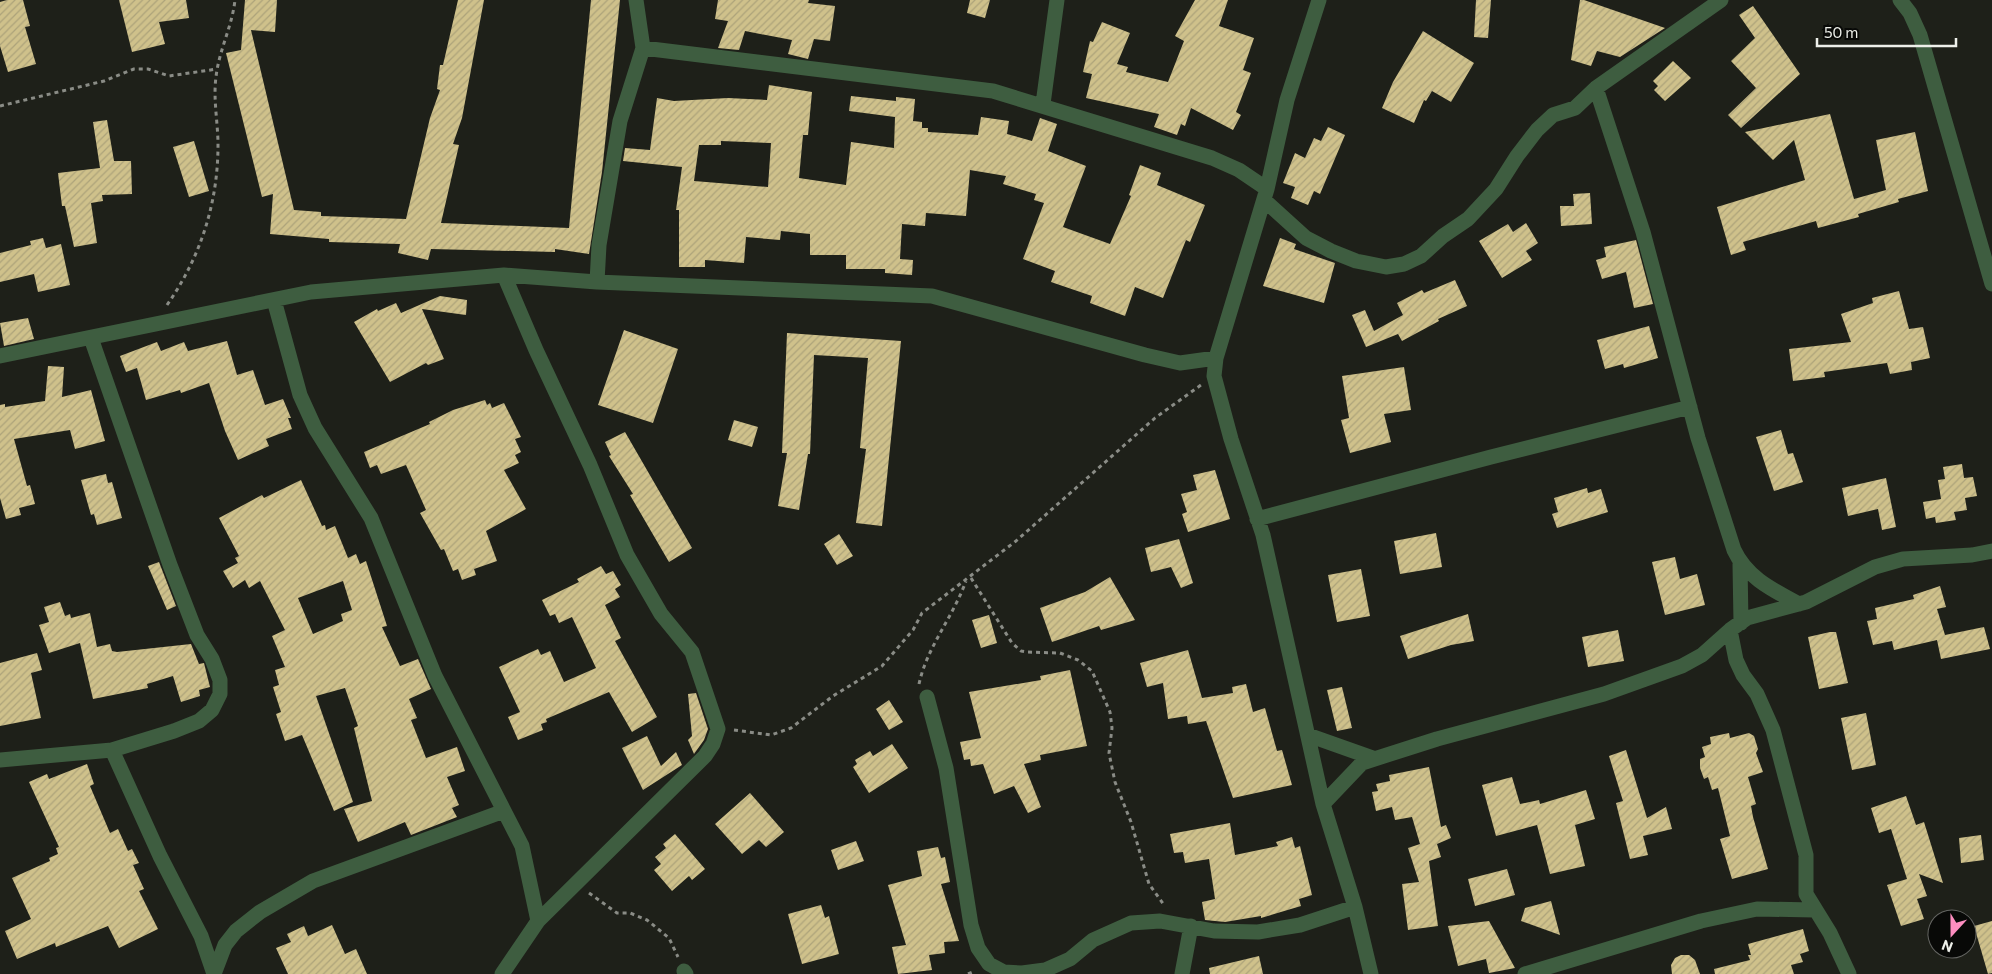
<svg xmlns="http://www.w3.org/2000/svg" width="1992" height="974" font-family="Commissioner,sans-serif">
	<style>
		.building { fill: url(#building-hatch); fill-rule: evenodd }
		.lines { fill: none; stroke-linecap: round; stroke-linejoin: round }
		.path { stroke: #8a8c86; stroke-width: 3; stroke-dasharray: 4 4; stroke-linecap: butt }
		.minor { stroke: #3e5d40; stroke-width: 15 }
	</style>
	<defs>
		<pattern id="building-hatch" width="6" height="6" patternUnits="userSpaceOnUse" patternTransform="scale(1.25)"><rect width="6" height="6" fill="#cfc18b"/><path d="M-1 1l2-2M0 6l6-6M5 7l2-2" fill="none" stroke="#ada37a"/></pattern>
	</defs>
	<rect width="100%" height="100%" fill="#1e2019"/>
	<path class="building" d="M7,0h16l7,26 -5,1 11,37 -28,8 -8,-26v-44z
		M119,0h67l3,18 -30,4 6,22 -33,8z
		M245,0h32l-2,32 -24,-2 43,180 27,2v4l85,3 24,-101 10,-28 -3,-1 3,-24h3l15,-65h26l-22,118 -9,26 6,1 -18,78 128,5 22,-228h29l-18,172 -13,82 -34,-5v3l-124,-3 -3,11 -30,-7 2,-9 -71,-2v-3l-59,-5 3,-40 -11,3 -36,-144 15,-3z
		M718,0h91l-1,3 27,3 -5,35 -16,-2 -6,20 -20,-5 4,-14 -47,-9 -6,19 -21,-2 10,-27 -13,-2z
		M970,0h20l-5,18 -18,-5z
		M1195,0h33l-9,26 35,12 -11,32 8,3 -15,39 5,3 -8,15 -42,-22 -6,18 -4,-2 -4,11 -23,-8 5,-13 -73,-16 6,-24 -9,-2 7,-31 3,1 9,-20 28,11 -13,31 11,3 -2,5 42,10 16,-41 -9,-5z
		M1476,0h15l-3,38 -14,-1z
		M1580,0h4l81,28 -45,29 -23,-6 -6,15 -20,-6z
		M1753,6l47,68 -59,54 -13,-13 28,-27 -25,-27 24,-23 -16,-23z
		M1423,31l51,32 -23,39 -19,-11 -6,10 -2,-1 -10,23 -32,-15 11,-26z
		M1673,61l18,17 -26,23 -11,-11 4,-4 -5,-5z
		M769,85l43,7 -4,43h-5l-4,43 47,7 5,-43 43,6 1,-31 -46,-6 2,-15 45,5v-4l19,2 -2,22 9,1v6h6v4l50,3 3,-18 28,4 -2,13 25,7 8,-23 17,6 -9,27 38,15 -23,61 47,17 21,-48 -2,-1 11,-30 21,8 -4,12 48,20 -15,37 -4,-2 -23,58 -28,-11 -10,29 -35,-13 2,-7 -41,-14 4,-11 -32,-12 21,-56 -10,-3 2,-6 -33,-10 3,-8 -36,-6 -4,46 -40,-3 -1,13 -23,-2 -2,35 13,1 -1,15 -27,-2v-4h-39v-14h-36v-21l-29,-3 -1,9 -34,-3 -2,26 -39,-3v7h-26v-57h-3l6,-43 -59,-6 2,-13 25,2 7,-52 17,3 54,-3 39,2zM721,141l50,2 -3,44 -74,-6 5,-36h22z
		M1830,114l24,85 32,-9 -10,-50 39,-8 13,59 -30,8 1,3 -41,12 1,3 -41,11 -2,-7 -73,21 3,8 -15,5 -14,-48 88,-27 -11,-40 -21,20 -28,-28z
		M107,120l7,41h17l1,33 -30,1 1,6 -12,2 6,40 -23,4 -9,-41h-3l-4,-33 42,-5 -7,-46z
		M1328,127l17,8 -25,59 -6,-3 -6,14 -17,-7 4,-11 -12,-4 12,-30 10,5 9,-20 7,3z
		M194,141l15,50 -20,6 -16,-50z
		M1590,193l2,31 -31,2 -1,-20h14l-1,-12z
		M1526,223l12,20 -12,8 6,9 -30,18 -23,-37 29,-17 5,8z
		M43,238l3,10 15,-4 9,41 -32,7 -4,-18 -34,8v-29l31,-8 -1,-4z
		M1280,238l16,6 -2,5 41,14 -11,40 -61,-17z
		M1636,240l17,64 -19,4 -8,-36 -24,7 -6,-19 10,-3 -2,-10z
		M1455,280l12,26 -29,13 1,2 -37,20 -4,-7 -32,13 -14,-32 13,-5 9,21 29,-16 -6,-12 25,-13 2,3z
		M1899,291l10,38 14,-2 7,31 -19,4 1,8 -22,4 -3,-11 -63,9 1,5 -32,4 -4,-32 62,-7 -10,-28 32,-11 -1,-5z
		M440,296l27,4 -1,15 -44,-6 22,50 -16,6 -2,-2 -36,19 -36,-60 23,-13 1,2 18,-8 5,10z
		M28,318l6,21 -30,7 -4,-23z
		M1649,326l9,32 -34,10 -1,-4 -18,5 -8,-29z
		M624,330l54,19 -25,74 -55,-18z
		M787,333l114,8 -19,185 -26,-3 10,-74 -6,-1 8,-90 -54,-3 -4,99h-2l-9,56 -21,-4 9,-53h-5z
		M227,341l10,34 16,-5 12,35 18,-6 8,19h-3l4,11 -26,10 3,7 -31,14 -13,-29 -16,-48 -28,10 -1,-3 -34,10 -9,-32 -11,4 -6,-16 37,-14 4,9 23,-9 4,9z
		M48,366l16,1 -2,30 29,-7 14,51 -30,8 -5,-19 -56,9 13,47 3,-1 5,19 -16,4 2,7 -15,4 -6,-21v-93l5,-1v3l40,-6z
		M1404,367l7,43 -27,4 7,28 -41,11 -9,-33 8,-2 -7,-42z
		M485,400l2,5 3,-2 2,5 12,-5 17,34 -6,2 6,13 -6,3 4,8 -15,7 22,39 -40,22 11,30 -23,8 2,6 -14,5 -4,-11 -5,2 -9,-22 -3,1 -21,-37 6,-3 -20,-45 -25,9 -4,-9 -7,3 -6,-16 66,-28 -1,-2 24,-12z
		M734,420l24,7 -6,20 -24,-7z
		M1781,430l7,24 5,-1 10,29 -29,9 -18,-54z
		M625,432l67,116 -23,14 -39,-67 3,-1 -24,-38 2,-1 -6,-13z
		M1962,464l2,14 9,-1 4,19 -12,2 2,12 -13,2 2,8 -20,3 -1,-6 -9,2 -3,-17 18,-3 -3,-19 7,-1 -2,-12z
		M1215,470l15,49 -42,13 -6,-18 5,-2 -6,-18 16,-4 -4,-15z
		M106,474l2,9 4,-1 10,36 -25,7 -3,-11 -3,1 -10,-35z
		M1886,478l10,49 -14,3 -4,-21 -30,7 -6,-28z
		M301,480l21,46 3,-1 1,5 9,-4 13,32 8,-4 4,10 6,-3 21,65 -5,1 18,39 18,-7 13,30 -22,10 8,19 -6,2 15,38 31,-11 8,24 -18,6 12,28 -7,3 5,9 -46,18 -6,-13 -47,20 -14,-33 28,-8 -18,-73 4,-2 -13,-38 -29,8 37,106 -19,9 -32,-76 -17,6 -9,-27 5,-2 -8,-25 6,-2 -4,-15 10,-3 -13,-31 13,-6 -25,-49 -11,7 -4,-8 -12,8 -10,-17 15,-8 -3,-5 4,-2 -20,-38 43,-23 2,3zM343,581l9,29 -11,4 2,7 -30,13 -15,-36z
		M1587,488l1,5 13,-4 7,23 -51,16 -5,-14 6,-2 -4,-14z
		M1436,533l6,34 -42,7 -6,-33z
		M839,534l14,22 -16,9 -13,-21z
		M1179,539l14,44 -12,5 -10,-21 -20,5 -6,-24z
		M1675,557l5,22 17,-5 8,31 -40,10 -13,-53z
		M159,562l17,44 -9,4 -19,-44z
		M601,566l5,8 7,-3 8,14 -6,4 5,8 -15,8 16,33 -6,3 42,76 -25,15 -23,-40 -63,27 1,3 -6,2 2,6 -25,10 -10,-23 12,-5 -21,-45 39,-18 3,6 9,-4 14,31 32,-14 -24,-51 -13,6 -4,-9 -5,2 -8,-16 37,-18 -2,-3z
		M1361,569l9,47 -33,6 -9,-47z
		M1110,577l25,43 -34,10 -2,-4 -47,16 -12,-34 45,-16z
		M1940,586l6,21 -9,2 8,26 39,-8 6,22 -49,10 -4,-19 -43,10 -2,-9 -19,4 -6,-24 10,-2 -2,-11 39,-9 -1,-4z
		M60,602l5,14 5,-2 1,4 19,-5 7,34 13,-3 2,7 5,1 74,-8 8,20 5,-1 6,24 -11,3 1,6 -19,6 -8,-26 -26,8 1,4 -55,11 -13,-56 -31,10 -10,-28 10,-3 -5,-15z
		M1468,614l6,27 -23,4 -43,14 -8,-23z
		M989,615l8,28 -16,5 -9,-28z
		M1618,630l6,31 -36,6 -6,-30z
		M1830,632h6l12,51 -29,6 -11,-52z
		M1188,650l14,48 31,-5 -1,-6 14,-3 7,28 12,-4 12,43 5,-1 10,35 -59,13 -27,-77 -18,3 -1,-8 -19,3 -5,-36 -16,4 -7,-24z
		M37,653l5,17 -11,3 10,45 -41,8v-63z
		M1070,670l17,76 -47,9 1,5 -17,4 17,43 -13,6 -14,-27 -20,8 -11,-30 -12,2 -1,-7 -6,1 -4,-18 21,-4 -12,-46 72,-12 -1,-4z
		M1342,687l10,41 -15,3 -10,-41z
		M696,693l12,36 -4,11 -10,14 -6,-14 4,-4 -4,-42z
		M889,700l14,22 -14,8 -13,-21z
		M1866,713l10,52 -24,5 -11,-52z
		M1729,733l1,5 19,-5 5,3 4,13 -2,4 7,19 -15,5 8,27 -5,2 2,11 15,52 -36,10 -12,-40 10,-3 -12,-48 -6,2 -4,-13 -4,2 -4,-11v-9l5,-2 -3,-10 9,-3 -1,-7z
		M647,736l14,30 15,-14 6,13 -39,25 -21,-42z
		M892,744l16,24 -39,25 -16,-26 4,-3 -2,-4 15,-9 3,5z
		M1626,750l21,68 19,-11 6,22 -29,7 5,19 -18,4 -14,-56 7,-2 -14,-45z
		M87,764l7,20 -4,2 20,47 8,-4 10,22 4,-2 7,14 -6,2 11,24 -5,2 19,38 -39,19 -11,-22 -52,21 -1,-4 -38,16 -12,-28 26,-12 -19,-41 38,-17 -1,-3 9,-4 -2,-6 3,-1 -30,-65 18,-8 2,5z
		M1429,767l12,60 5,-2 5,13 -14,6 4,13 -12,4 9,65 -30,4 -6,-46 17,-2 -11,-34 12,-4 -8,-27 -17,3 -3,-13 -16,4 -4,-19 6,-1 -2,-7 14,-3 -1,-6z
		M1512,777l8,27 19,-4 1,4 46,-14 9,29 -20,6 10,41 -35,8 -13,-49 -41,11 -14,-51z
		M750,793l34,39 -18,15 -7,-7 -17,14 -27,-30z
		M1906,796l10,29 8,-3 19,61 -24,-9 8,22 -10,3 7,20 -23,7 -14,-41 20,-6 -16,-50 -12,4 -8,-25z
		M1230,823l5,32 43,-9 -2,-4 16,-5 3,11 5,-2 12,49 -13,4 2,7 -40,12v-2l-36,6 -20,-2 -3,-18 13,-3 -6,-40 -24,4 -2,-11 -9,1 -4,-19z
		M675,834l30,35 -13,11 -3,-4 -17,15 -18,-21 7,-6 -6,-7 11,-9 -3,-4z
		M1981,835l3,25 -23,3 -2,-25z
		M856,841l8,20 -26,9 -7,-20z
		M938,847l3,11 4,-1 5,25 -9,2 18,57 -15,1 1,11 -16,2 3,15 -34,4 -6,-27 14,-2 -18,-60 34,-9 -5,-25z
		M1507,869l8,26 -40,11 -7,-27z
		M1551,901l9,34 -39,-14 4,-13z
		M821,905l4,13 4,-2 10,38 -37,10 -14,-50z
		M1489,921l26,47 -26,5 -3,-14 -28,7 -10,-40z
		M1992,921v52l-4,1 -14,-48z
		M332,925l13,29 11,-5 11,25h-79l-12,-26 15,-6 -4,-8 17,-8 4,10z
		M1803,929l6,22 -9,3 3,8 -12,3 3,9h-79l-1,-5 36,-9 -2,-5h3l-3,-11z
		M1681,955h8l6,5 5,14h-28l-1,-9 4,-7z
		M1259,956l4,18h-53l-1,-6z"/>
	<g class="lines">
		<path class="path" d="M0,106l104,-25 30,-12h14l21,7 48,-7
			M167,305c33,-47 51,-101 51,-160 0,-22 -5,-46 -2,-68 3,-27 16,-50 19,-77
			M971,578l41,65 9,8 6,1 33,1 18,7 14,11 18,41 2,16 -3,25 6,29 16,40 18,62 15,21
			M919,684c8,-37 34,-67 47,-103
			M734,730l37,5 20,-7 42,-32 49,-30 31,-36 9,-17 94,-72 139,-123 46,-33
			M589,893l28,20h13l17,7 22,18 9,19
			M968,974l7,-3"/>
		<path class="minor" d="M1319,0l-32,100 -20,89 -51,169 -2,18 17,63 32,96 60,269 32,103 16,67
			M1900,0l10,13 10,22 72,249
			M643,48l350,43 219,67 27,12 28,19
			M1596,88l47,144 55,206 36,112c13,28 39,40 65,54
			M1043,104l14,-104
			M1264,200l42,38 25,13 25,10 30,6 18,-3 17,-8 22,-20 25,-17 28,-30 21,-33 20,-26 16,-15 22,-7 21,-20 125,-88
			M597,282l2,-37 21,-124 23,-73 -7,-48
			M274,300l26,95 15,33 56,90 64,158 87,170 16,75
			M0,356l311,-64 193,-17 93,7 335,14 213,59 35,8 36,-5
			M1257,519l234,-62 199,-50
			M1740,564l1,59
			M1730,630l6,30 7,15 14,19 16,36 33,125v39l24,39 19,41
			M927,697l19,71 25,157 7,23 11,16 15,8 18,1 23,-3 25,-11 23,-19 38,-17 29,-2 54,10 44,1 42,-7 55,-18
			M1308,735l65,23
			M112,750l48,106 41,80 13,38
			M0,760l112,-10 62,-19 25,-10 13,-11 8,-16v-14l-8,-21 -15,-24 -27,-70 -79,-227
			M1323,804l39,-41 75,-24 167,-45 78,-28 20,-11 28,-25 17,-12 59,-16 69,-35 28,-8 69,-4 20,-4
			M684,971l2,3
			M214,974l11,-29 11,-14 24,-19 53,-31 191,-70
			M502,974l36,-53 167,-165 8,-12 5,-15 -26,-77 -31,-38 -34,-59 -37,-90 -54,-115 -32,-75
			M1182,974l9,-48
			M1525,974l176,-53 56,-12 57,1"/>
	</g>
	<g transform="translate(1952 934) rotate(201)"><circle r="24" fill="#080907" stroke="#646562"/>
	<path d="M0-4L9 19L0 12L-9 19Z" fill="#fd8ec0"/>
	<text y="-8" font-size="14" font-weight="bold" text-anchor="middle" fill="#eef0ea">N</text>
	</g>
	<path d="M1817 38v8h139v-8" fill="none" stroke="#eef0ea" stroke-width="2.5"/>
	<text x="1824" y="38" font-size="15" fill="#eef0ea" stroke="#080907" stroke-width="4" paint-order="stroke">50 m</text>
</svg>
